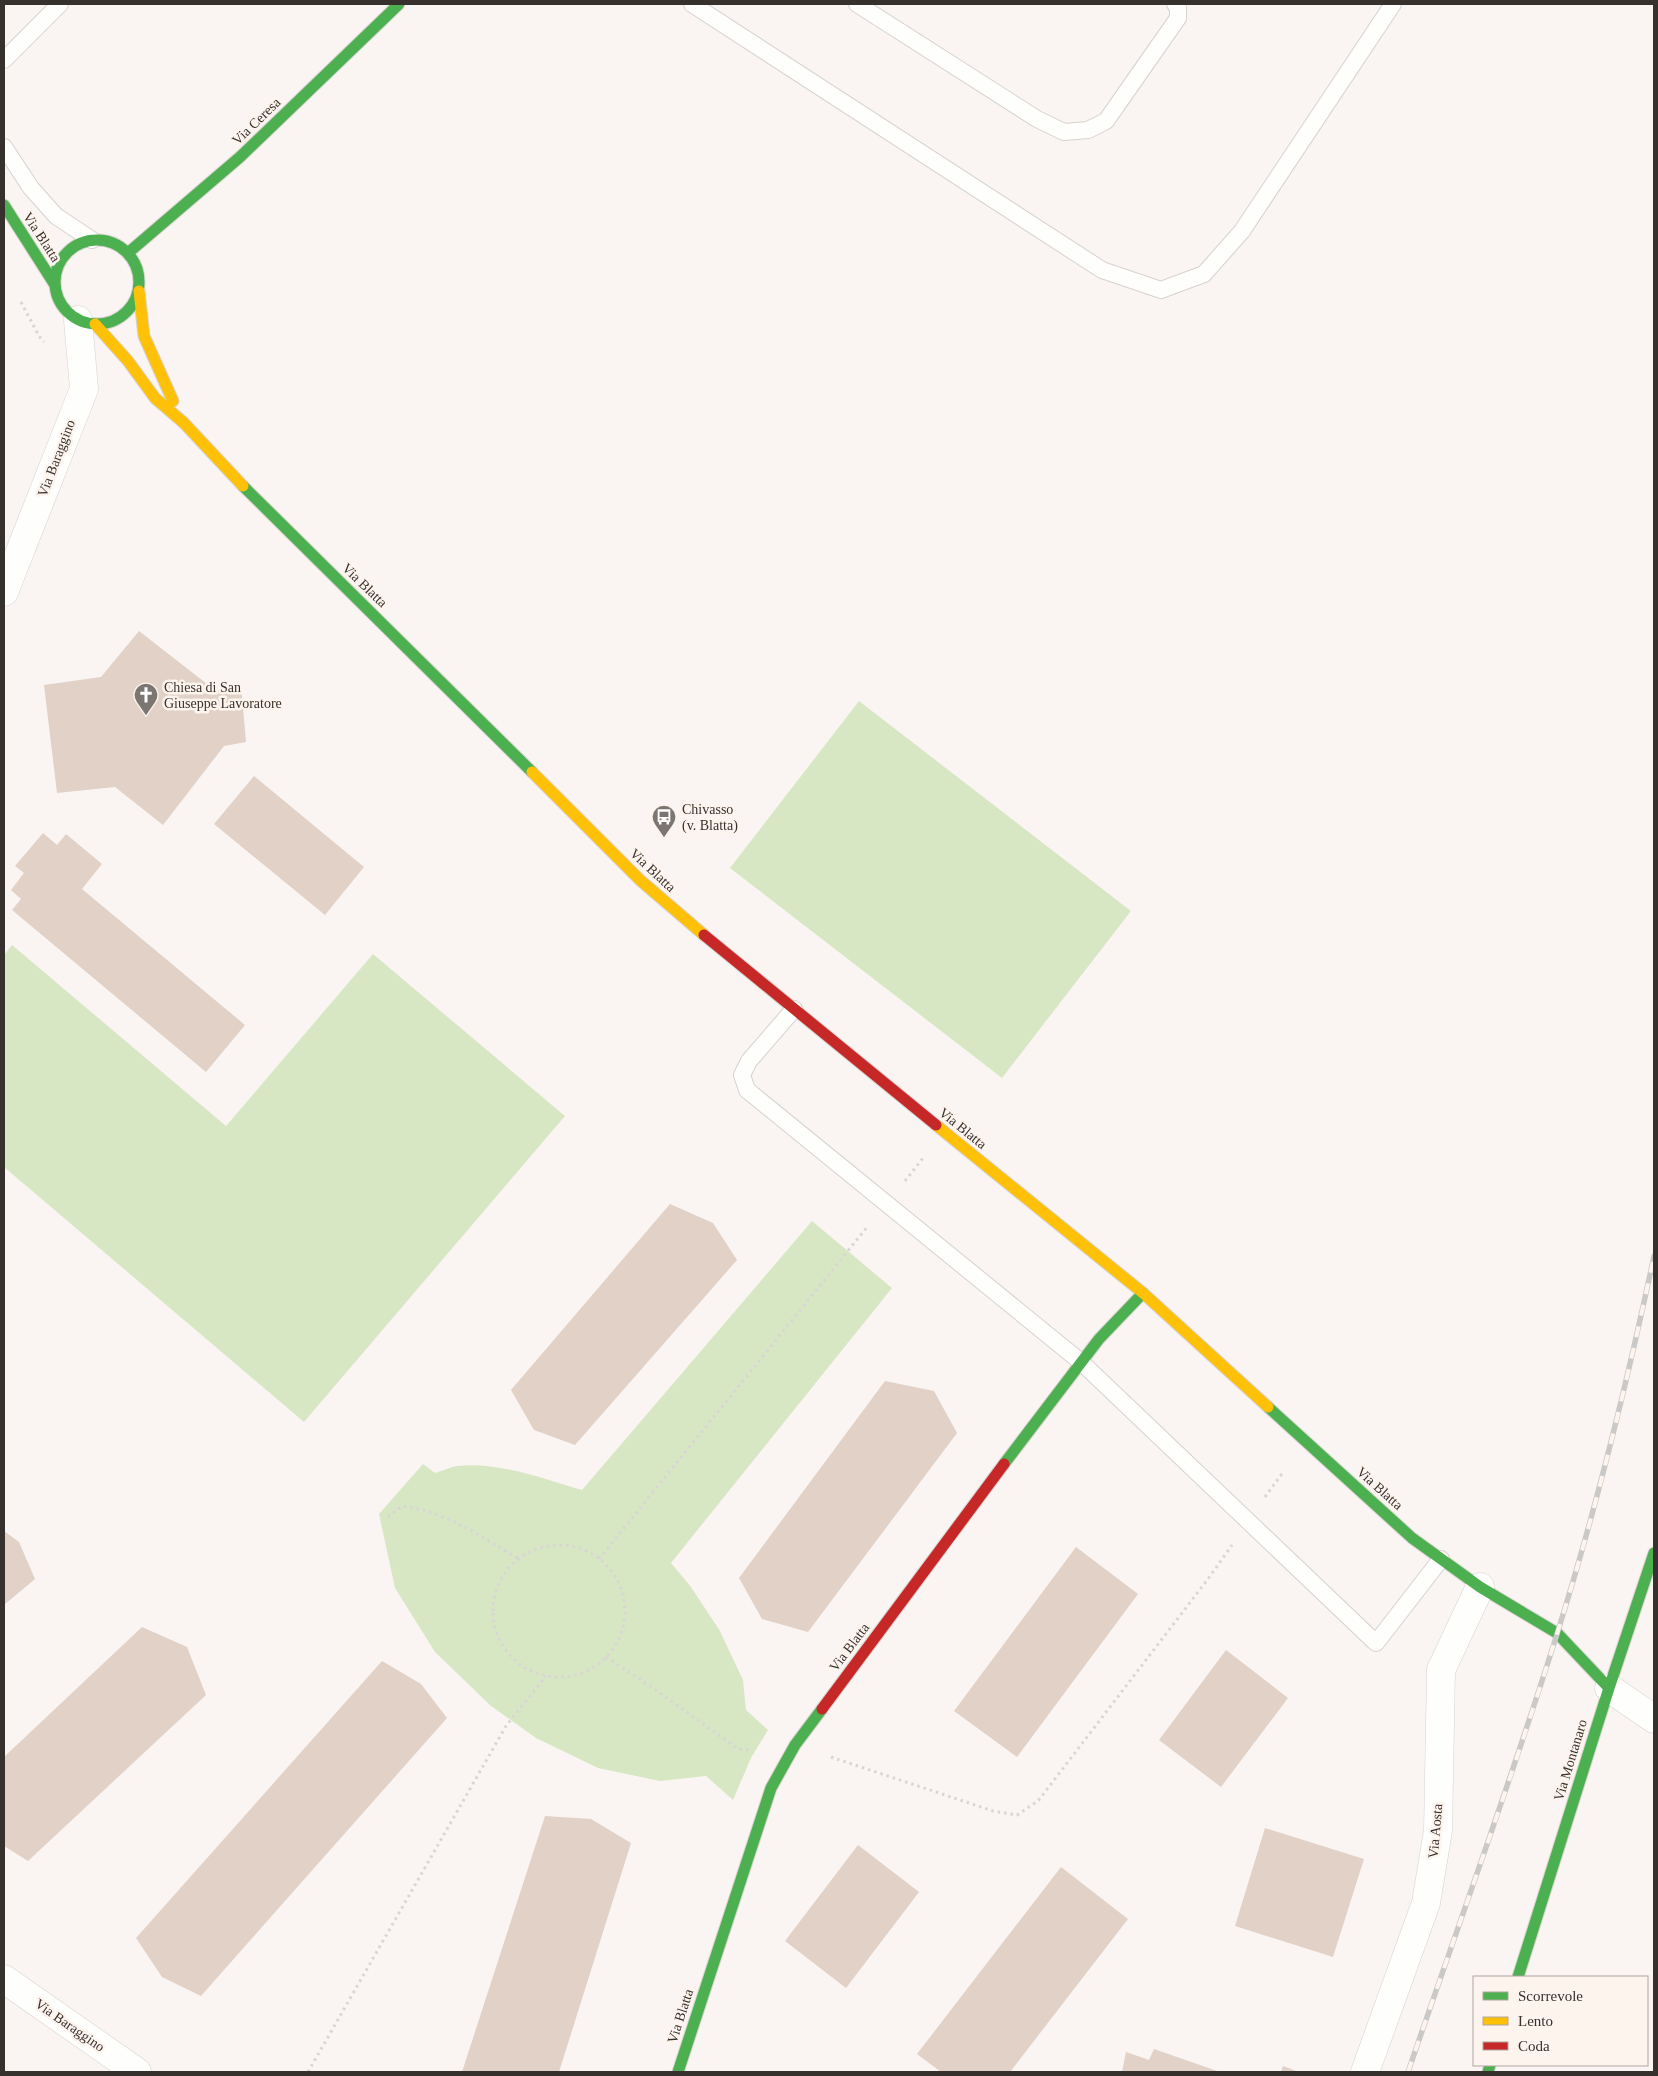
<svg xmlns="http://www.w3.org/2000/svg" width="1658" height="2076" font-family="'Times New Roman',serif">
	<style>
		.green { fill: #d8e7c3 }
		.building { fill: #e1d1c7 }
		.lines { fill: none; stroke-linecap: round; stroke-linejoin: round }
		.lane-casing { stroke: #d7d2ce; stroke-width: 18 }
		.street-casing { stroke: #d7d2ce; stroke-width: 29 }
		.fast-casing { stroke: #d7d2ce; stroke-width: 13 }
		.slow-casing { stroke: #d7d2ce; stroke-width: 13 }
		.jam-casing { stroke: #d7d2ce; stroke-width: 13 }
		.path { stroke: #d8d5d4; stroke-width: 3; stroke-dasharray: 2.5 4; stroke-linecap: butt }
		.lane { stroke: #fefefd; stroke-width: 16 }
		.street { stroke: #fefefd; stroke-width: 28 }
		.fast { stroke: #4caf50; stroke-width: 11 }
		.slow { stroke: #ffc107; stroke-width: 11 }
		.jam { stroke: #c62828; stroke-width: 11 }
		.rail-casing { stroke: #cac9c8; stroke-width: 5.5 }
		.rail { stroke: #fef4ee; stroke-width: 4; stroke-dasharray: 11; stroke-linecap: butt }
		.labels { text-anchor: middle; stroke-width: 5; stroke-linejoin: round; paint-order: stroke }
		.street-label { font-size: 14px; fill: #37312d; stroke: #fef4ee }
		.poi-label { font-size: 14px; fill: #37312d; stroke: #fef4ee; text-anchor: start }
	</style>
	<rect width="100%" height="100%" fill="#faf5f2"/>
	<path class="green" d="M859,701l272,210 -129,167 -272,-210z
		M12,945l214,181 147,-172 192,162 -261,306 -300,-255v-212z
		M812,1221l80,67 -221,275 20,24 29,44 23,49 3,30 22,20 -17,28 -18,42 -27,-24 -46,5 -62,-13 -62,-30 -45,-32 -56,-54 -40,-64 -16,-74 44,-50 12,9c7,-2 15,-6 22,-7 40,-5 87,13 125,24z"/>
	<path class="building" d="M139,631l77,60 25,-6 5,57 -22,4 -61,79 -48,-38 -58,6 -13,-108 57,-8z
		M254,776l110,91 -39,48 -111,-91z
		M43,833l14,12 9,-11 36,30 -20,25 163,136 -39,47 -194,-162 9,-11 -10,-9 13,-17 -9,-7z
		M670,1204l43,19 24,37 -162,185 -41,-15 -23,-40z
		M885,1381l49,10 23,42 -149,199 -46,-13 -23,-41z
		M4,1531l15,11 16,37 -31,26z
		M1076,1547l62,47 -121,163 -63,-46z
		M142,1627l45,20 19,48 -178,166 -24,-15v-89z
		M1226,1650l62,48 -67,89 -62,-47z
		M382,1661l39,23 26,34 -246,278 -39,-19 -26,-39z
		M545,1816l46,3 40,24 -72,229h-97z
		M1265,1828l99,31 -31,98 -98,-31z
		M858,1845l61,47 -73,96 -61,-47z
		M1061,1867l67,52 -118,153h-69l-24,-18z
		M1154,2049l66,23h-98l4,-20 23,8z
		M1283,2066l16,6h-18z"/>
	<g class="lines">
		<defs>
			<path id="lane" d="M692,4l410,266 59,20 43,-16 38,-43 151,-227
				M857,4l180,115 27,13 24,-2 18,-9 72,-103v-10l-3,-4
				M4,60l56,-56
				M4,147l27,41 25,28 36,24
				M794,1009l-45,52 -7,14 5,15 334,272 295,281 65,-84"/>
			<path id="street" d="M4,592l80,-203 -6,-69
				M1609,1688l45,31
				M4,1979l133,93
				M1365,2072l61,-169 12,-72 3,-161 39,-83"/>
			<path id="fast" d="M4,205l51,80
				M55 282a42 42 0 1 1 84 0a42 42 0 1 1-84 0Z
				M128,253l112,-96 159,-153
				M243,486l289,286
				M1268,1407l144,131 68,49 77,46 52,55
				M1004,1464l95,-125 44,-46
				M1518,1977l91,-289 45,-135
				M678,2072l93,-284 24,-43 27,-36
				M1488,2072l2,-7"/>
			<path id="slow" d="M139,291l5,45 29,65
				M95,324l33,37 27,37 29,25 59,63
				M532,772l108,108 64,55
				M936,1125l207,168 125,114"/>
			<path id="jam" d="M704,935l232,190
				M822,1709l182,-245"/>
		</defs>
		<use href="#lane" class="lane-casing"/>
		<use href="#street" class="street-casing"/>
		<use href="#fast" class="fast-casing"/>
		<use href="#slow" class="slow-casing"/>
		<use href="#jam" class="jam-casing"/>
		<path class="path" d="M21,302l18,34 5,6
			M905,1181l18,-23
			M1265,1497l19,-26
			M388,1517l14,-11c44,5 79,31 117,53
			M493 1611a66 66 0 1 1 132 0a66 66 0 1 1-132 0Z
			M599,1559l269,-333
			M606,1657l47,31 85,61 14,1
			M831,1757l162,54 24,4 21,-14 170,-222 24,-34
			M308,2072l198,-346 40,-50"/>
		<use href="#lane" class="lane"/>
		<use href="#street" class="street"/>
		<use href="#fast" class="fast"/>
		<use href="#slow" class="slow"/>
		<use href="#jam" class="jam"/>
		<defs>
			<path id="rail" d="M1408,2072c50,-146 103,-291 149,-438 39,-124 70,-251 97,-378"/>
		</defs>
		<use href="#rail" class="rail-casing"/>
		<use href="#rail" class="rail"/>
	</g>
	<defs>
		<symbol id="church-pin" viewBox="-11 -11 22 30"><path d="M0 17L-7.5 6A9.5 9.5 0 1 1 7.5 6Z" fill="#7b7672" stroke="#fef4ee"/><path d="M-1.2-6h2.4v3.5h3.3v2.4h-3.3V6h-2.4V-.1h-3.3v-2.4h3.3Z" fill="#fff"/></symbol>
		<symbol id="bus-pin" viewBox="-11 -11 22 30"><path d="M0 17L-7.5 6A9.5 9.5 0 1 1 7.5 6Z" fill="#7b7672" stroke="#fef4ee"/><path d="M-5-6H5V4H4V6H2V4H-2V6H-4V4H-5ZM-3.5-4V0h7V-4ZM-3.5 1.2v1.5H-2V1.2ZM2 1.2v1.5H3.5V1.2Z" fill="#fff"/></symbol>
	</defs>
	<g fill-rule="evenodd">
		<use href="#church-pin" x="132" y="681" width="28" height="38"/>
		<use href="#bus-pin" x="650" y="803" width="28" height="38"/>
	</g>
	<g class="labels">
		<g class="street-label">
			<text transform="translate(256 121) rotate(-44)" y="5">Via Ceresa</text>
			<text transform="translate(42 237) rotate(57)" y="5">Via Blatta</text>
			<text transform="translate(56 458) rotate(-69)" y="5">Via Baraggino</text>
			<text transform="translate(365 585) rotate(44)" y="5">Via Blatta</text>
			<text transform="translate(653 870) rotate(43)" y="5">Via Blatta</text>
			<text transform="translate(963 1128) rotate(39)" y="5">Via Blatta</text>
			<text transform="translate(1380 1488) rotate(42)" y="5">Via Blatta</text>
			<text transform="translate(849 1647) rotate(-53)" y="5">Via Blatta</text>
			<text transform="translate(1570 1760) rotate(-73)" y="5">Via Montanaro</text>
			<text transform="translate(1435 1831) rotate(-85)" y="5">Via Aosta</text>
			<text transform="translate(680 2016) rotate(-72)" y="5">Via Blatta</text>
			<text transform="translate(70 2025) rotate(35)" y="5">Via Baraggino</text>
		</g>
		<g class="poi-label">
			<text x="164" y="692">Chiesa di San<tspan x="164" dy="16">Giuseppe Lavoratore</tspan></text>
			<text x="682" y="814">Chivasso<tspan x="682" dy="16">(v. Blatta)</tspan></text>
		</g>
	</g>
	<rect width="1658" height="2076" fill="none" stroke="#37312d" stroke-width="10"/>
	<rect x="1473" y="1976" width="175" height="90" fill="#fef4ee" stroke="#aea6a1"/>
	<rect x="1483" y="1992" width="25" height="8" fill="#4caf50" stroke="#aea6a1"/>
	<text x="1518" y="2001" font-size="15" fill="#37312d">Scorrevole</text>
	<rect x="1483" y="2017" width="25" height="8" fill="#ffc107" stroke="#aea6a1"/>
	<text x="1518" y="2026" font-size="15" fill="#37312d">Lento</text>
	<rect x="1483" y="2042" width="25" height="8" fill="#c62828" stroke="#aea6a1"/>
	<text x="1518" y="2051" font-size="15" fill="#37312d">Coda</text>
</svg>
